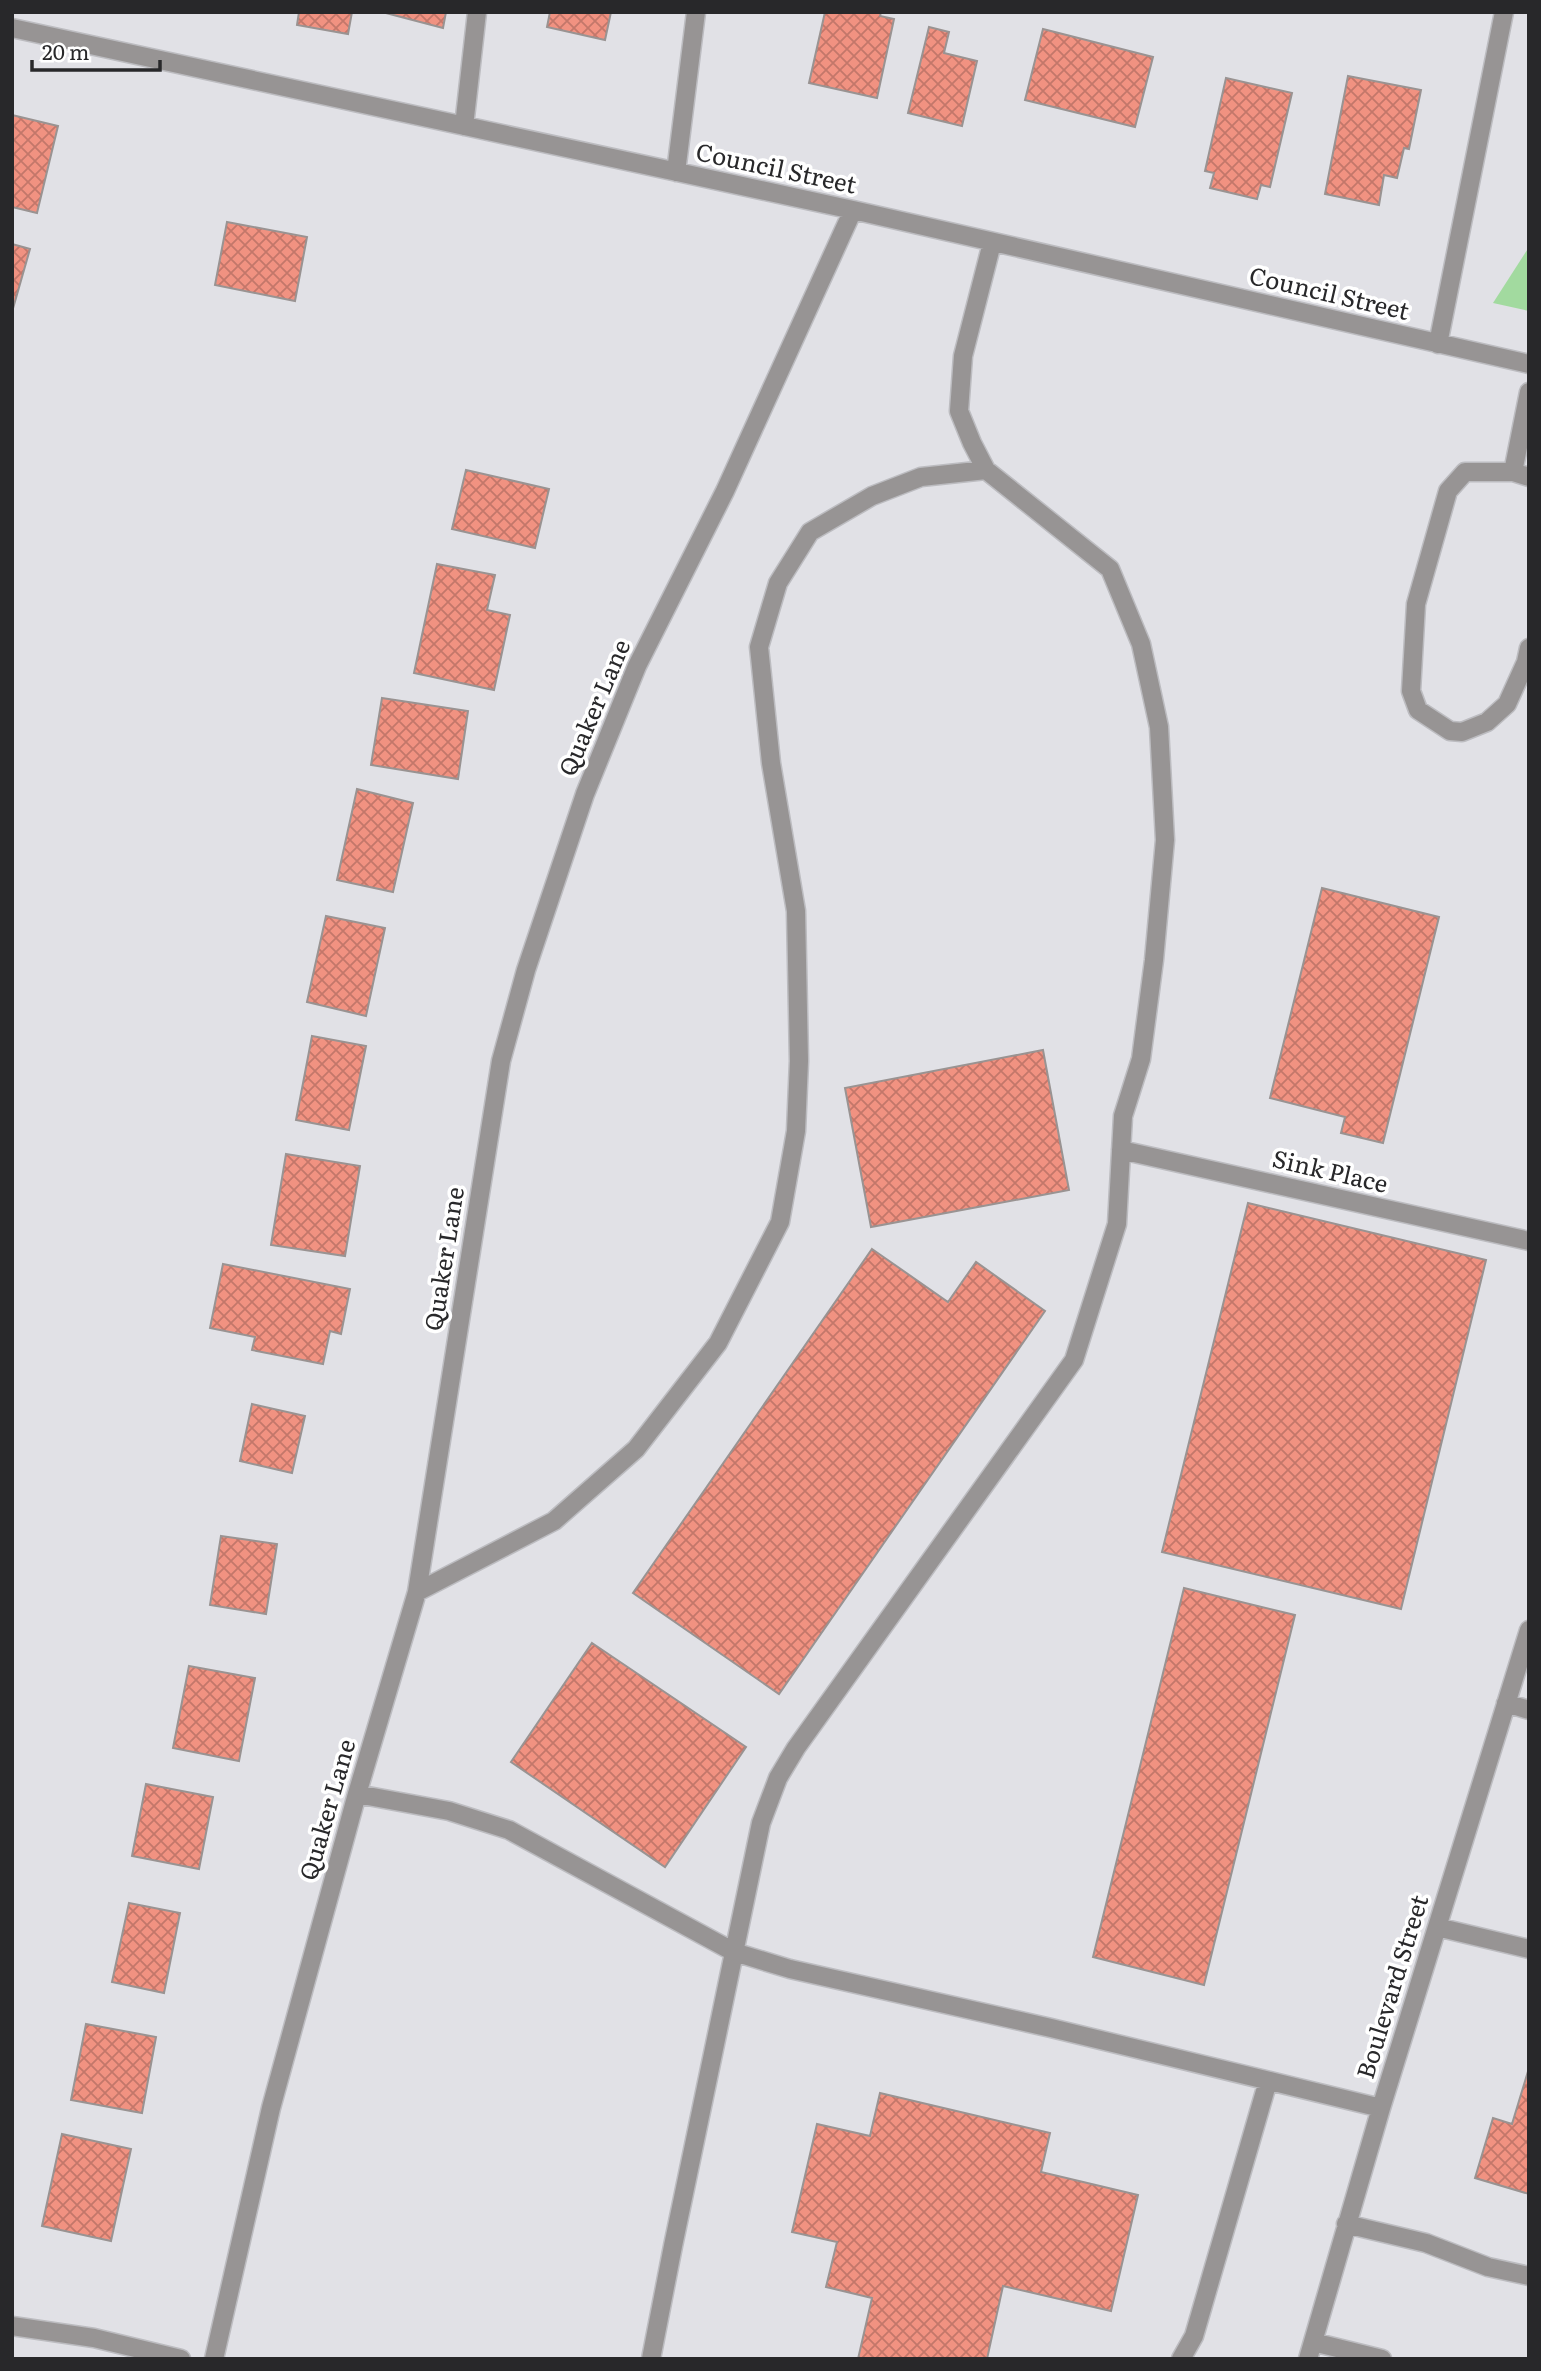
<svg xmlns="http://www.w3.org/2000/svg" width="1541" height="2371" font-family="Literata,serif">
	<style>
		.park { fill: #a2da9f }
		.building { fill: url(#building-cross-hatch); stroke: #999392; stroke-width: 2 }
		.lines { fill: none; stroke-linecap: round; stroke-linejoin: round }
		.minor-casing { stroke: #bcbcc0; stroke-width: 21 }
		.minor { stroke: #979494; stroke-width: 18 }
		.labels { text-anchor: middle; stroke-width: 7; stroke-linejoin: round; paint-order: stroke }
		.street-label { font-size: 24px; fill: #28282a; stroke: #fff }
	</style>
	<defs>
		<pattern id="building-cross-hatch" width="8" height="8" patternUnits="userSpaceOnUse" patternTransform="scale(1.75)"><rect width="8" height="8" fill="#f19281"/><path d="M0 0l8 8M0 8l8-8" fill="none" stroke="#c3776a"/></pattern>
	</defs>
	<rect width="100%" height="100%" fill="#e1e1e6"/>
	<path class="park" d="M1529,247v64l-36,-8z"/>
	<path class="building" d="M299,12h53l-4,22 -51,-9z
		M382,12h64l-3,16z
		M550,12h61l-6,28 -58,-13z
		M825,12h56l-1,4 14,3 -17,79 -68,-15z
		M929,27l20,5 -5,21 33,8 -15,65 -54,-13z
		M1043,29l110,28 -18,70 -110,-27z
		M1348,76l73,14 -12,59 -5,-1 -7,30 -13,-3 -5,30 -54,-11z
		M1226,78l66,15 -22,94 -9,-2 -4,14 -47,-11 4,-15 -9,-2z
		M12,115l46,11 -21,87 -25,-6z
		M227,222l80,15 -12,64 -80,-16z
		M12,244l18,5 -18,63z
		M466,470l83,19 -14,59 -83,-19z
		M437,564l58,11 -8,35 23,5 -16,75 -80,-17z
		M382,698l86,13 -10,68 -87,-14z
		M357,789l56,14 -20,89 -56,-12z
		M1322,888l117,29 -56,226 -42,-10 4,-16 -75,-19z
		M326,916l59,12 -19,88 -59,-14z
		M312,1036l54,10 -17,84 -53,-10z
		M1043,1050l26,140 -198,37 -26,-139z
		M286,1154l74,12 -15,90 -74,-11z
		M1248,1203l238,57 -85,349 -239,-57z
		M872,1249l76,53 28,-40 69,49 -266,383 -146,-101z
		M223,1264l127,25 -9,45 -11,-3 -7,33 -71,-14 3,-13 -45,-9z
		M252,1404l53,12 -13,57 -52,-12z
		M221,1536l56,8 -11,70 -56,-9z
		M1184,1588l111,27 -91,370 -111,-28z
		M592,1643l154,104 -81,120 -154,-105z
		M189,1666l66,12 -16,83 -66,-13z
		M146,1784l67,13 -14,72 -67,-13z
		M129,1903l51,10 -16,80 -52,-11z
		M86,2024l70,13 -14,76 -71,-13z
		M1529,2068v126l-54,-16 18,-60 19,6z
		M880,2093l170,40 -9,39 97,23 -27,116 -108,-25 -16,73h-129l14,-61 -46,-11 11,-45 -45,-10 25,-108 53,12z
		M62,2134l69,15 -20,92 -69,-15z"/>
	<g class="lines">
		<defs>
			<path id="minor" d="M12,28l841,182 676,154
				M464,126l13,-114
				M676,172l20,-160
				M1438,344l66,-332
				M1513,472l16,-80
				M1529,477l-16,-5h-48l-17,19 -32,113 -5,87 7,19 32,21 12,1 25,-10 20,-18 19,-42 3,-14
				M1121,1150l408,91
				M417,1592l137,-71 82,-72 82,-106 62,-121 16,-91 3,-70 -3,-150 -25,-148 -12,-116 19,-64 32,-51 62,-36 49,-19 65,-7
				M1506,1703l23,7
				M357,1794l92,17 60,19 225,122 56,17 261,59 330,80
				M1437,1927l92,22
				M1346,2224l80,19 62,24 41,9
				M12,2326l82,12 87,21
				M1313,2342l69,17
				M214,2359l57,-251 86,-314 60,-202 84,-531 25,-91 59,-176 52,-128 88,-175 128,-281
				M651,2359l22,-113 88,-423 17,-45 18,-30 278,-388 43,-136 6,-108 18,-57 13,-99 11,-120 -6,-113 -18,-83 -31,-75 -124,-99 -14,-27 -13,-32 4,-55 29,-113
				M1181,2359l13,-23 74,-255
				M1308,2359l73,-251 148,-478"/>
		</defs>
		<use href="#minor" class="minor-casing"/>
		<use href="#minor" class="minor"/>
	</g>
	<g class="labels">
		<g class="street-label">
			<text transform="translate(776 169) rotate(12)" y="8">Council Street</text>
			<text transform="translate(1329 294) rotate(13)" y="8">Council Street</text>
			<text transform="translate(595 708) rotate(-67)" y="8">Quaker Lane</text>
			<text transform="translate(1330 1172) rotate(13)" y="8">Sink Place</text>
			<text transform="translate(445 1259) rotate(-81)" y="8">Quaker Lane</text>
			<text transform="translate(328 1810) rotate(-74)" y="8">Quaker Lane</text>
			<text transform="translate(1393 1987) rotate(-73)" y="8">Boulevard Street</text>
		</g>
	</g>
	<rect width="1541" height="2371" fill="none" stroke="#28282a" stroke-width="28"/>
	<path d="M32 60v10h128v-10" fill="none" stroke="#28282a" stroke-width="3.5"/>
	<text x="42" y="60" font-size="21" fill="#28282a" stroke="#ffffff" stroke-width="5" paint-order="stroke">20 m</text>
</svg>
